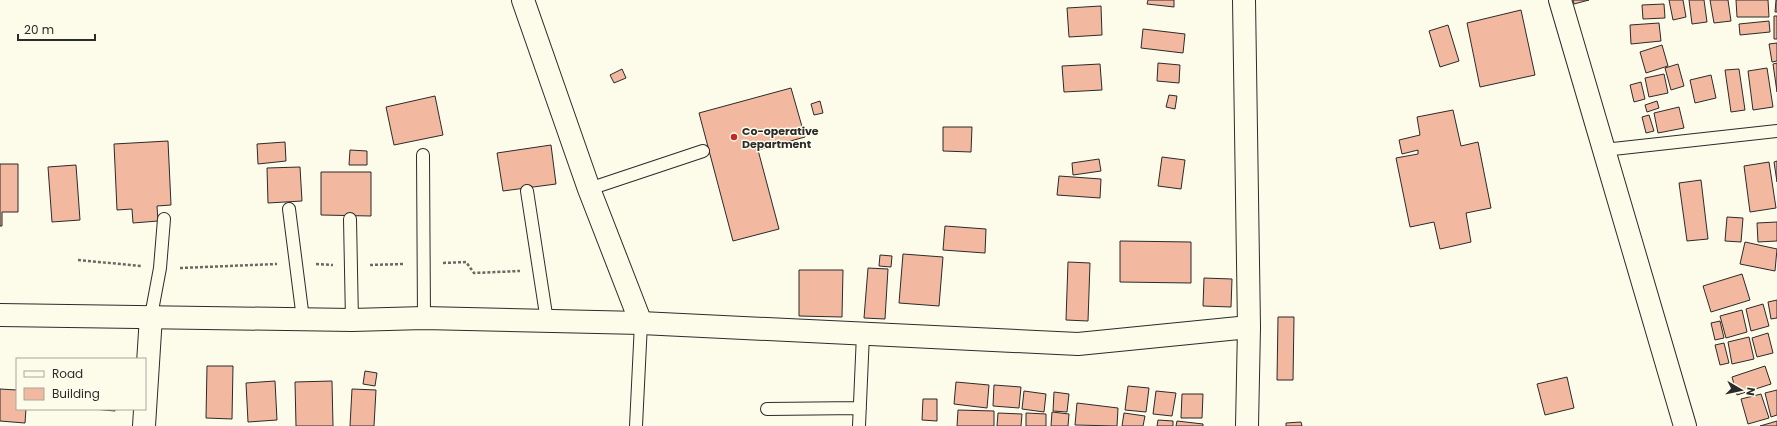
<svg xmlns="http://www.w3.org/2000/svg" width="1777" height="426" font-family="Poppins,sans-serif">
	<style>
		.building { fill: #f2b8a0; stroke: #2b2b2b }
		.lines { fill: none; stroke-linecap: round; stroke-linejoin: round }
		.lane-casing { stroke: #2b2b2b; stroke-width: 14 }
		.street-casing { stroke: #2b2b2b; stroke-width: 24 }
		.secondary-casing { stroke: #2b2b2b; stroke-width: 24 }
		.path { stroke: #6a6964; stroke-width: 2.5; stroke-dasharray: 3 2; stroke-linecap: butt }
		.lane { stroke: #fdfbea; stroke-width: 12 }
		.street { stroke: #fdfbea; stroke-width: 22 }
		.secondary { stroke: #fdfbea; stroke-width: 22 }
		.poi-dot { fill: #c62828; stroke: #fdfbea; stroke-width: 1.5 }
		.labels { text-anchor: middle; stroke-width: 3; stroke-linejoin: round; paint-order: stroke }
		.poi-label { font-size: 11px; font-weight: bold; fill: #2b2b2b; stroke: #fdfbea; text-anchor: start }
	</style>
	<rect width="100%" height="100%" fill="#fdfbea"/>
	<path class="building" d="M1148,0h26v7l-27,-3z
		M1573,0h16l-15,4z
		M1669,0h14l3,17 -13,3z
		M1689,0h15l3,22 -15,2z
		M1710,0h18l3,21 -17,2z
		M1736,0h32l1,17h-32z
		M1776,0h1v12h-2z
		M1664,4l1,14 -22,1 -1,-14z
		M1101,6l1,29 -33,2 -2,-29z
		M1521,10l14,65 -55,12 -13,-64z
		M1774,16h3v23h-3z
		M1769,21l1,11 -30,3 -1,-11z
		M1659,23l2,18 -30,3 -1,-19z
		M1448,25l11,36 -19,6 -11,-36z
		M1143,29l42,5 -2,19 -42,-5z
		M1777,43v18l-5,1 -3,-18z
		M1662,45l6,21 -22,7 -6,-21z
		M1158,63l22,2 -1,18 -22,-2z
		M1777,63v29l-4,-28z
		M1100,64l2,26 -38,2 -2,-26z
		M1678,64l6,22 -13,4 -6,-22z
		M1767,68l6,39 -20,3 -5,-39z
		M622,69l4,9 -12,5 -4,-8z
		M1739,69l6,41 -14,2 -6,-42z
		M1664,74l4,19 -19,4 -4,-19z
		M1711,75l5,23 -21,5 -5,-23z
		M1641,82l4,17 -11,3 -4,-17z
		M791,88l14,49 -47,13 21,79 -46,12 -34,-128z
		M1169,95l8,1 -2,13 -9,-2z
		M435,96l8,39 -49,10 -8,-38z
		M820,101l3,12 -9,2 -3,-11z
		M1657,101l2,7 -12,4 -2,-7z
		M1679,107l5,21 -26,5 -4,-20z
		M1453,110l8,36 17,-4 13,66 -25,5 5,29 -31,7 -6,-27 -24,5 -14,-69 22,-4v-4l-16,4 -3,-14 21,-5 -3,-18z
		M1649,115l5,16 -8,2 -4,-16z
		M943,127h29l-1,25 -28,-1z
		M168,141l3,64 -14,1 1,15 -25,2 -1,-14 -15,1 -3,-66z
		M285,142l1,19 -28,3 -1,-20z
		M551,145l5,39 -53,7 -6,-38z
		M350,150l17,1v14h-18z
		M1162,157l23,3 -4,29 -23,-3z
		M1099,159l2,12 -28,4 -1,-12z
		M1777,161v21l-3,-20z
		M1769,162l7,46 -26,4 -6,-46z
		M0,164h18v48h-16v14h-2z
		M76,165l4,55 -28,2 -4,-55z
		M300,167l2,34 -34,2 -1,-35z
		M321,172h50v44l-50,-1z
		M1059,176l42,3 -1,19 -43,-3z
		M1701,180l7,59 -21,2 -8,-58z
		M1727,217l16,1 -2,24 -16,-1z
		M1777,222v19l-19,1 -1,-19z
		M945,226l41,3 -1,24 -42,-3z
		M1120,241l71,1v41l-71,-1z
		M1745,242l32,7 -2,22 -35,-7z
		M903,254l40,3 -4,49 -40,-3z
		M880,255l12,1 -1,11 -12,-1z
		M1068,262l22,1 -2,58 -22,-1z
		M868,268l20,1 -3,50 -21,-1z
		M799,270h44l-1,47 -43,-1z
		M1742,274l8,26 -39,12 -8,-26z
		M1204,278l28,1 -1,28 -28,-1z
		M1777,300v18l-6,1 -3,-17z
		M1763,304l6,22 -18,5 -5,-22z
		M1742,310l5,22 -21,6 -6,-22z
		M1278,317h16l-1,63h-16z
		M1720,321l4,17 -9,2 -4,-17z
		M1768,333l5,20 -16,4 -5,-19z
		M1749,337l5,22 -22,5 -4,-22z
		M1724,343l5,20 -9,2 -5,-20z
		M207,366h26l-1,53 -26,-1z
		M1765,366l6,18 -34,11 -5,-18z
		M365,371l12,2 -2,13 -12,-2z
		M1567,377l7,31 -29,7 -8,-31z
		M275,381l2,39 -29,2 -2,-39z
		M332,381l1,45h-37l-1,-44z
		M956,382l33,3 -2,23 -33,-4z
		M994,385l27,2 -2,21 -26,-2z
		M1128,386l21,2 -3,24 -21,-2z
		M0,389l17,1v19h9l-1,14 -25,-2z
		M352,389l24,1 -2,36h-24z
		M1777,390v25l-6,2 -6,-24z
		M1024,391l22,3 -2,18 -22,-3z
		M1156,391l20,2 -4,23 -19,-2z
		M1054,392l15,2 -2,18 -14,-1z
		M1182,394h21l-1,24h-21z
		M1761,394l8,24 -21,6 -7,-25z
		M923,399h14v22l-15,-1z
		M1077,403l41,5 -1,18 -42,-1z
		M93,409h22v2z
		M958,410l36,1v15h-37z
		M1052,412l17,2 -1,12h-17z
		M998,413l24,1 -1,12h-24z
		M1026,413l20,1v12h-20z
		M1124,413l21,3 -2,10h-21z
		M1158,420l15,1v5h-16z
		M1177,421l26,3v2h-27z
		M1777,421v5h-17z
		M1301,422l1,4h-16v-3z"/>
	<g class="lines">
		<defs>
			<path id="lane" d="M1604,150l173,-19
				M423,155l1,163
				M589,189l114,-38
				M527,191l20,130
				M289,209l14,110
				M350,219l2,101
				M151,316l9,-48 4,-49
				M767,409l93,-1
				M636,426l5,-103
				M859,426l4,-92"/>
			<path id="street" d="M523,0l66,189 52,134
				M1244,0l5,327
				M1560,0l125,426
				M144,426l7,-110"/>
			<path id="secondary" d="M0,315l352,5 72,-2 217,5 437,21 171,-17 -2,99"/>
		</defs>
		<use href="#lane" class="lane-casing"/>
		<use href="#street" class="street-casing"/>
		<use href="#secondary" class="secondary-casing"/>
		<path class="path" d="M78,260l63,6
			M443,263l23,-1 8,11 46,-2
			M316,264l17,1
			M370,265l34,-1
			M180,268l97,-4"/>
		<use href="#lane" class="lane"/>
		<use href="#street" class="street"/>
		<use href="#secondary" class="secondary"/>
	</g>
	<circle class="poi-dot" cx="734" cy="137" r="4"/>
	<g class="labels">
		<g class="poi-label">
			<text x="742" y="135">Co-operative<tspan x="742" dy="13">Department</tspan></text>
		</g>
	</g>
	<rect x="16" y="358" width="130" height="52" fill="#fdfbea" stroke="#a9a89e"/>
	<rect x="24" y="371" width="20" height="6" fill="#fdfbea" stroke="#a9a89e"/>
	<text x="52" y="378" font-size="12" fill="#2b2b2b">Road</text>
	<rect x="24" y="388" width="20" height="12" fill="#f2b8a0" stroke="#a9a89e"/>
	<text x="52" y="398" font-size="12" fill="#2b2b2b">Building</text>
	<g transform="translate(1741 390) rotate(99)" stroke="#fdfbea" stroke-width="3" paint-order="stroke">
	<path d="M0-3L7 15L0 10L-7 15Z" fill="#2b2b2b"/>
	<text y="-6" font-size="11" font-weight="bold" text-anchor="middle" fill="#2b2b2b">N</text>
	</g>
	<path d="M18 34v6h77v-6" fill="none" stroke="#2b2b2b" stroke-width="2"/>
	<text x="24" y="34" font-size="12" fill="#2b2b2b" stroke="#fdfbea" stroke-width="3" paint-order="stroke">20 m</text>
</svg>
